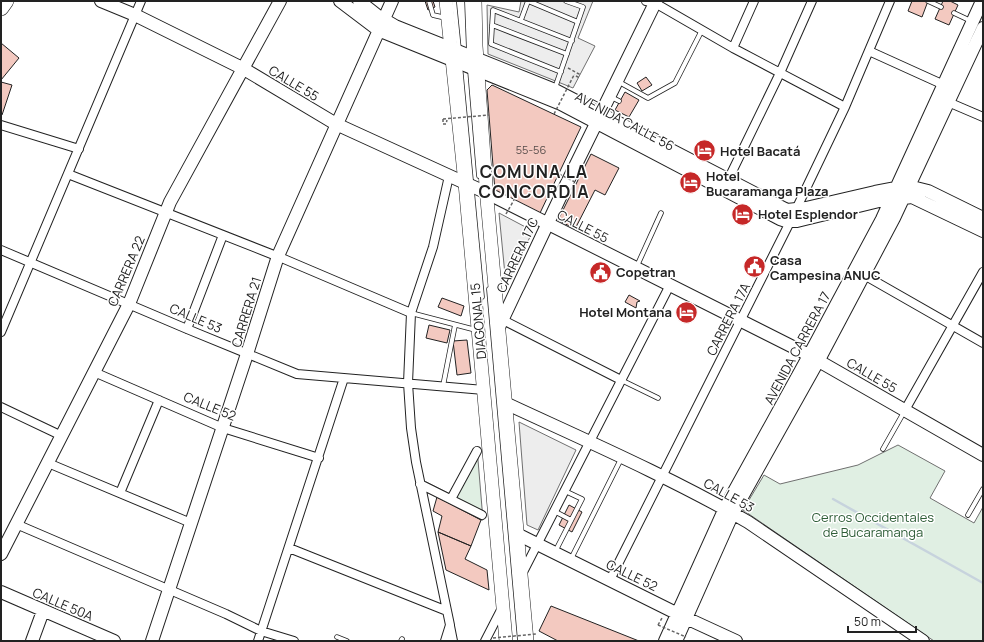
<svg xmlns="http://www.w3.org/2000/svg" width="984" height="642" font-family="Manrope,sans-serif">
	<style>
		.green { fill: #e0efe3; stroke: #6f6f6f }
		.parking { fill: #ededed; stroke: #6f6f6f }
		.lines { fill: none; stroke-linecap: round; stroke-linejoin: round }
		.stream { stroke: #c7d3dd; stroke-width: 2.5 }
		.building { fill: #f3c9c0; stroke: #222 }
		.lane-casing { stroke: #222; stroke-width: 5.5 }
		.street-casing { stroke: #222; stroke-width: 10 }
		.secondary-casing { stroke: #222; stroke-width: 14 }
		.primary-casing { stroke: #222; stroke-width: 14 }
		.highway-casing { stroke: #222; stroke-width: 16 }
		.path { stroke: #646464; stroke-width: 1.5; stroke-dasharray: 3 2; stroke-linecap: butt }
		.lane { stroke: #fff; stroke-width: 4 }
		.street { stroke: #fff; stroke-width: 8 }
		.secondary { stroke: #fff; stroke-width: 12 }
		.primary { stroke: #fff; stroke-width: 13 }
		.highway { stroke: #fff; stroke-width: 15 }
		.path-bridge { stroke: #646464; stroke-width: 1.5; stroke-dasharray: 3 2; stroke-linecap: butt }
		.labels { text-anchor: middle; stroke-width: 3; stroke-linejoin: round; paint-order: stroke }
		.number-label { font-size: 11px; fill: #564c4a }
		.street-label { font-size: 13px; fill: #222; stroke: #fff }
		.poi-label { font-size: 13px; font-weight: bold; fill: #222; stroke: #fff; text-anchor: start }
		.park-label { font-size: 13px; fill: #2f5e38; stroke: #fff }
		.district-label { font-size: 17px; font-weight: bold; letter-spacing: 1px; fill: #222; stroke: #fff }
	</style>
	<rect width="100%" height="100%" fill="#fff"/>
	<path class="green" d="M898,445l47,26 -15,27 44,25 9,-16v134h-49l-191,-131 21,-35 16,9 78,-19z
		M477,448l6,72h-2l-52,-28 -3,-10 24,12z"/>
	<path class="parking" d="M521,1h72l-15,37 17,8 -22,42 -85,-34 -1,-49 32,7z
		M499,213l34,18 -27,54z
		M519,422l57,28 -38,80 -11,-5z"/>
	<g class="lines">
		<path class="stream" d="M833,499l150,84"/>
	</g>
	<path class="building" d="M425,1h8l2,6 -7,3z
		M912,1h16l-6,16 -14,-6z
		M943,1h7l8,4 -9,20 -14,-6z
		M1,43l18,15 -18,22z
		M646,77l6,8 -10,6 -5,-8z
		M1,82l11,3 -10,30h-1z
		M492,85l89,42 -41,86 -45,-22 -8,-101z
		M625,92l14,8 -10,17 -14,-7z
		M591,154l28,14 -14,27 -10,-5 -20,39 -17,-9z
		M629,295l11,6 -3,1 -1,6 -11,-6z
		M442,298l22,8 -3,10 -23,-9z
		M429,325l21,5 -3,13 -21,-5z
		M467,340l4,33 -14,2 -4,-34z
		M437,497l44,23 -10,26 -33,-14 4,-16 -9,-5z
		M569,505l13,7 -10,20 -13,-7z
		M438,532l33,14 -6,13 22,11 2,20 -43,-20z
		M551,606l88,35h-81l-19,-10z"/>
	<g class="lines">
		<defs>
			<path id="lane" d="M429,1l4,14 13,3
				M454,1l5,49
				M467,1l2,52
				M528,1l50,21
				M928,1l13,6
				M954,13l17,8
				M521,20l7,-19
				M492,25l75,29
				M460,65l22,232
				M470,70l9,106
				M561,72l-70,-28 2,-34 79,31
				M619,82l29,16 27,-15 27,-53
				M555,88l28,-81 -17,-6
				M611,97l8,4
				M637,266l24,-53
				M489,289l31,352
				M411,313l65,17
				M621,380l37,18
				M443,386l12,-61
				M883,449l21,-37
				M554,511l17,9
				M968,515l15,-26
				M555,552l27,-53 -17,-8
				M571,559l51,-102
				M337,637l10,4
				M401,641l1,-2"/>
			<path id="street" d="M646,1l9,2 78,45 112,59
				M733,48l21,-47
				M869,51l75,34
				M948,102l35,15
				M1,125l78,24
				M68,174l216,85 127,54
				M728,180l52,-107 32,-72
				M1,250l186,79 110,45 187,16
				M864,275l119,68
				M499,318l122,62
				M187,329l36,-94
				M1,332l140,-331
				M94,372l129,56 96,30
				M1,407l61,29
				M905,410l78,-138
				M48,463l143,60
				M420,484l62,31
				M120,493l39,-93
				M451,499l26,-48
				M16,524l210,90 35,17 33,10
				M289,548l158,63
				M522,574l148,-289
				M610,580l180,-358 55,-115 45,-106
				M450,626l3,15
				M258,641l86,-263
				M445,641l5,-16 -34,-163 -5,-34 -3,-45 3,-70 22,-66 16,-71
				M485,641l17,-33"/>
			<path id="secondary" d="M101,1l34,14 109,54 92,55 151,69 316,159 180,103
				M340,1l33,25 10,6 178,72 219,115 6,2h11l82,-20 33,-4 71,34
				M359,1l19,15 17,10 160,64 232,120 19,-2 69,-16 21,-4h20l12,3 55,27
				M499,327l65,-138 92,-188
				M505,403c82,38 165,74 243,119l175,119
				M517,534l169,84 50,23
				M1,554l128,-250 41,-102 110,-201
				M1,592l113,49
				M32,641l11,-30
				M152,641l95,-287 31,-98 114,-255
				M665,641l60,-133 86,-156 71,-133 100,-218
				M676,641l57,-128 89,-159 72,-136 89,-190"/>
			<path id="primary" d="M446,1l19,182 41,458
				M475,1l1,45 11,153 40,442"/>
			<path id="highway" d="M1,8l5,-7"/>
		</defs>
		<use href="#lane" class="lane-casing"/>
		<use href="#street" class="street-casing"/>
		<use href="#secondary" class="secondary-casing"/>
		<use href="#primary" class="primary-casing"/>
		<use href="#highway" class="highway-casing"/>
		<path class="path" d="M568,68l11,6 -1,3 -4,-2
			M443,119v5h3l1,-4
			M658,625l4,-7"/>
		<use href="#lane" class="lane"/>
		<use href="#street" class="street"/>
		<use href="#secondary" class="secondary"/>
		<use href="#primary" class="primary"/>
		<use href="#highway" class="highway"/>
		<path class="path-bridge" d="M554,114l20,-39
			M443,119l46,-4
			M559,174l18,9
			M506,214l8,-14
			M658,625l28,12
			M493,638l43,-4"/>
	</g>
	<defs>
		<symbol id="hotel-disc" viewBox="-11 -11 22 22"><circle r="9.5" fill="#c62828" stroke="#fff"/><path d="M-6-4.5h1.5V1H6V5H4.5V3h-9V5H-6ZM-4 0a1.8 1.8 0 1 1 3.6 0ZM.5 0V-2.5h3Q6-2.5 6 0Z" fill="#fff"/></symbol>
		<symbol id="civic-disc" viewBox="-11 -11 22 22"><circle r="9.5" fill="#c62828" stroke="#fff"/><path d="M-.6-6.5H3V-4.5H.6V-3L4-1V1h2V6H-6V1h2V-1L-.6-3ZM-1.2 2.5V6h2.4V2.5Z" fill="#fff"/></symbol>
	</defs>
	<g fill-rule="evenodd">
		<use href="#hotel-disc" x="692" y="138" width="25" height="25"/>
		<use href="#hotel-disc" x="678" y="170" width="25" height="25"/>
		<use href="#hotel-disc" x="730" y="202" width="25" height="25"/>
		<use href="#civic-disc" x="742" y="254" width="25" height="25"/>
		<use href="#civic-disc" x="588" y="260" width="25" height="25"/>
		<use href="#hotel-disc" x="674" y="300" width="25" height="25"/>
	</g>
	<g class="labels">
		<g class="number-label">
			<text x="531" y="154">55-56</text>
		</g>
		<g class="street-label">
			<text transform="translate(294 83) rotate(31)" y="5">CALLE 55</text>
			<text transform="translate(625 121) rotate(28)" y="5">AVENIDA CALLE 56</text>
			<text transform="translate(583 226) rotate(27)" y="5">CALLE 55</text>
			<text transform="translate(517 255) rotate(-65)" y="5">CARRERA 17C</text>
			<text transform="translate(126 271) rotate(-67)" y="5">CARRERA 22</text>
			<text transform="translate(246 312) rotate(-73)" y="5">CARRERA 21</text>
			<text transform="translate(196 318) rotate(23)" y="5">CALLE 53</text>
			<text transform="translate(728 319) rotate(-63)" y="5">CARRERA 17A</text>
			<text transform="translate(478 321) rotate(-95)" y="5">DIAGONAL 15</text>
			<text transform="translate(797 348) rotate(-62)" y="5">AVENIDA CARRERA 17</text>
			<text transform="translate(872 375) rotate(30)" y="5">CALLE 55</text>
			<text transform="translate(210 406) rotate(22)" y="5">CALLE 52</text>
			<text transform="translate(729 495) rotate(29)" y="5">CALLE 53</text>
			<text transform="translate(632 575) rotate(26)" y="5">CALLE 52</text>
			<text transform="translate(63 604) rotate(23)" y="5">CALLE 50A</text>
		</g>
		<g class="poi-label">
			<text x="720" y="156">Hotel Bacatá</text>
			<text x="706" y="181">Hotel<tspan x="706" dy="15">Bucaramanga Plaza</tspan></text>
			<text x="758" y="219">Hotel Esplendor</text>
			<text x="770" y="265">Casa<tspan x="770" dy="15">Campesina ANUC</tspan></text>
			<text x="616" y="277">Copetran</text>
			<text x="672" y="317" text-anchor="end">Hotel Montana</text>
		</g>
		<g class="park-label">
			<text x="873" y="522">Cerros Occidentales<tspan x="873" dy="15">de Bucaramanga</tspan></text>
		</g>
		<g class="district-label">
			<text x="534" y="178">COMUNA LA<tspan x="534" dy="20">CONCORDIA</tspan></text>
		</g>
	</g>
	<rect width="984" height="642" fill="none" stroke="#222222" stroke-width="4"/>
	<path d="M848 626v6h68v-6" fill="none" stroke="#222222" stroke-width="2"/>
	<text x="854" y="626" font-size="12" fill="#222222" stroke="#ffffff" stroke-width="3" paint-order="stroke">50 m</text>
</svg>
